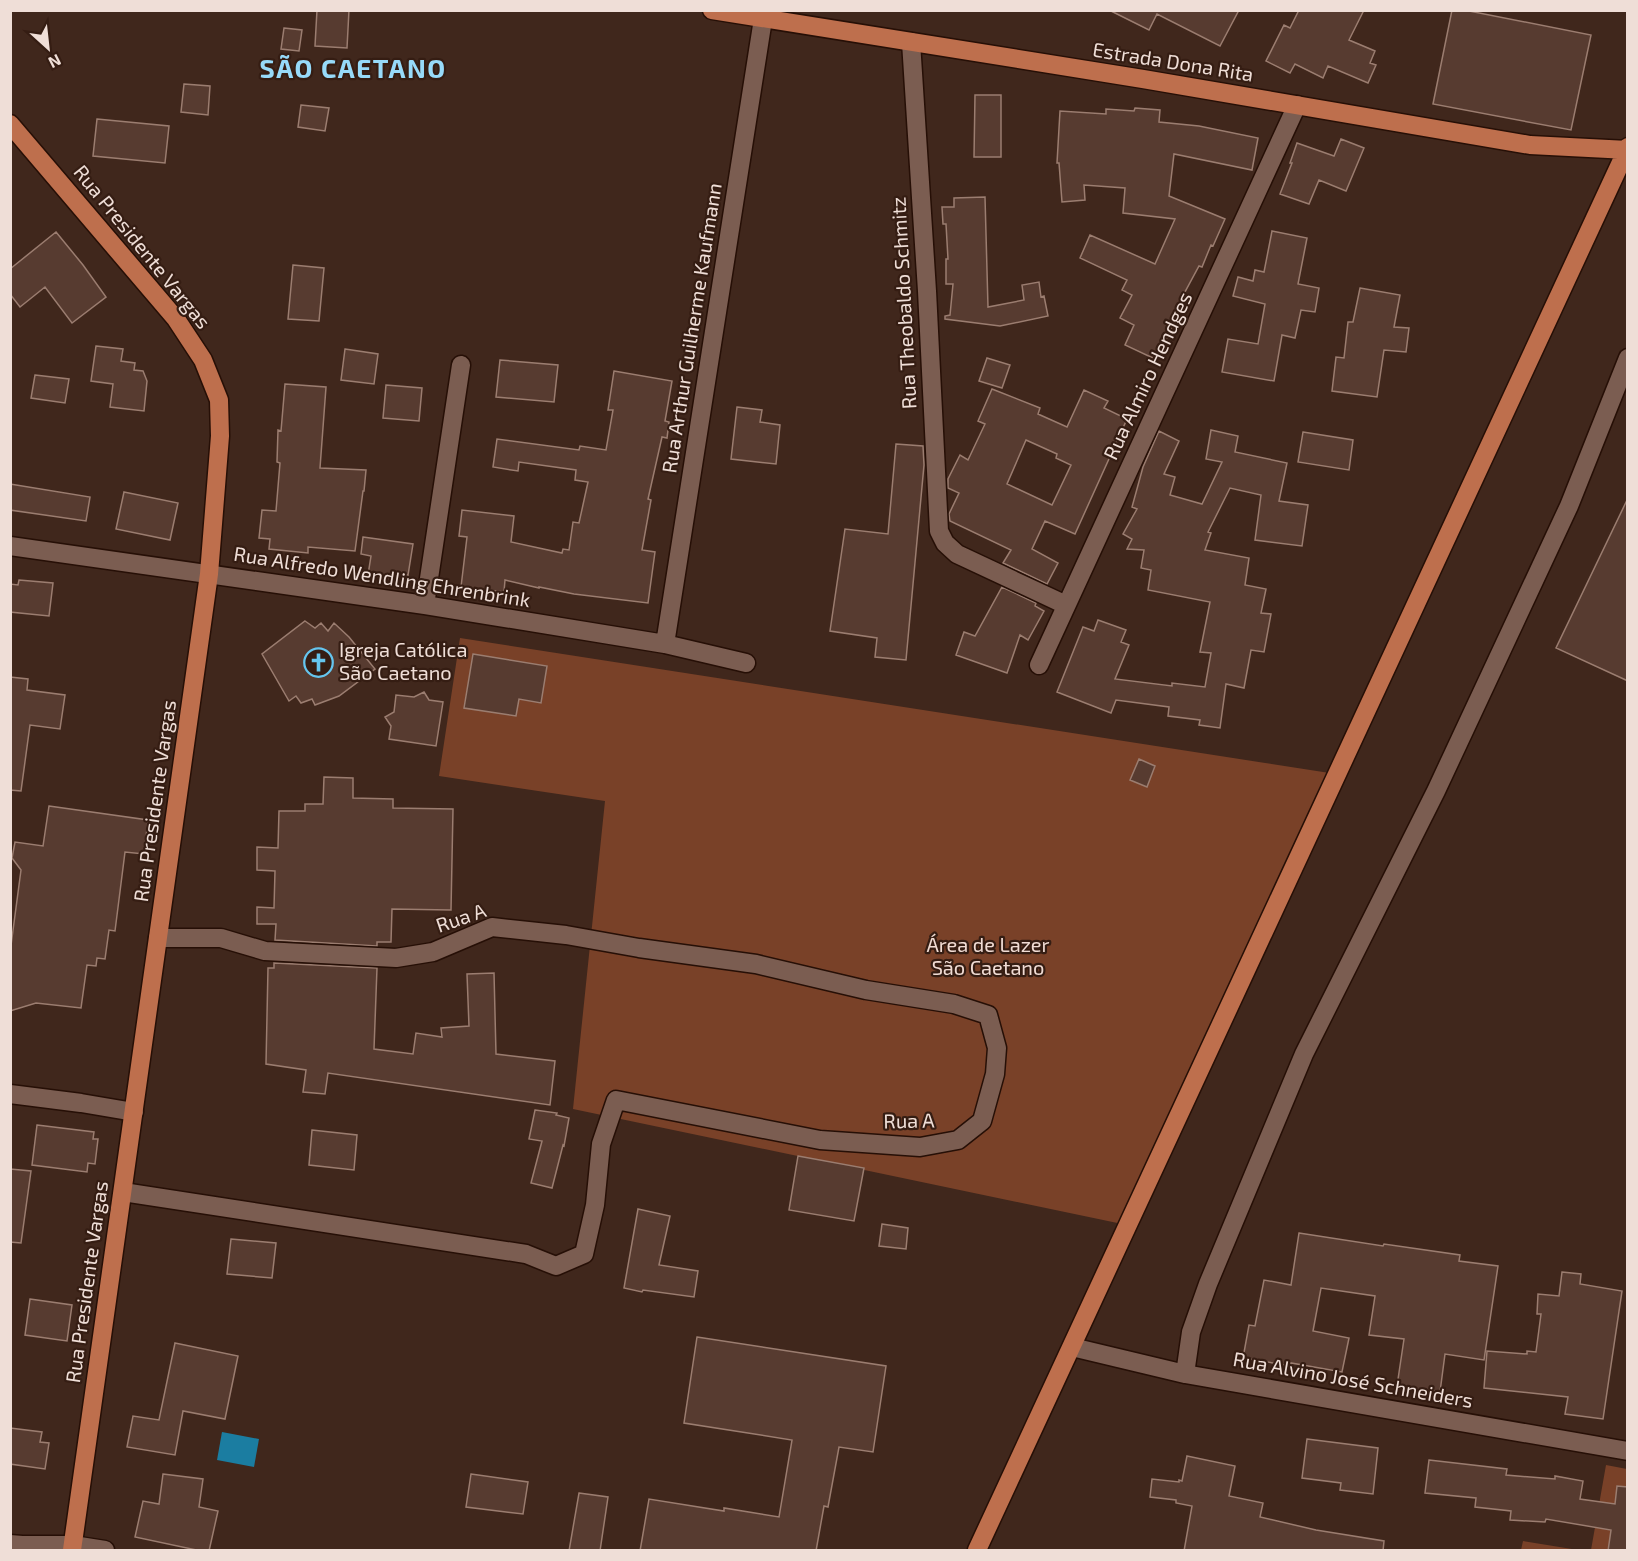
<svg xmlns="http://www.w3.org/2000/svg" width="1638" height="1561" font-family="'Exo 2',sans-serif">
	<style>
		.green { fill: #794128 }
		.water { fill: #1b7da1 }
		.building { fill: #573b30; stroke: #9b7d70; stroke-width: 1.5; fill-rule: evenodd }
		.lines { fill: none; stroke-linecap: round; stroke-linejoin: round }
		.minor-casing { stroke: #260f06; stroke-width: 21 }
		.major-casing { stroke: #260f06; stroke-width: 21 }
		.minor { stroke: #7b5d51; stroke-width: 18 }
		.major { stroke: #be6f4d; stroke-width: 18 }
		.labels { text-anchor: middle; stroke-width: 4.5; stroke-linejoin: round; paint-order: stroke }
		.street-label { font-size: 20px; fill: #efded7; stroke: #351d13 }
		.poi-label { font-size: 20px; fill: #efded7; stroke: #351d13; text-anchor: start }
		.park-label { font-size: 20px; fill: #f1dcd4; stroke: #351d13 }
		.district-label { font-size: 26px; font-weight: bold; letter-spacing: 1.5px; fill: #97daf9; stroke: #351d13 }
	</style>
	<rect width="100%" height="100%" fill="#40271c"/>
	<path class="green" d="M460,638l876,136 -209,451 -554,-116 32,-308 -166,-25z
		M1606,1465l21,4v81h-36z
		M1523,1541l55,9h-57z"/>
	<path class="water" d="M222,1432l37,7 -5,28 -37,-7z"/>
	<path class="building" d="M317,10h32l-2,38 -32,-2z
		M1109,10h130l-19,36 -63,-32 -8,16z
		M1299,10h65l-15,30 26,11 -5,12 6,2 -8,18 -40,-17 -5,12 -28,-14 -5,9 -24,-12 18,-36 6,3z
		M1452,10h12l127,25 -20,95 -138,-26z
		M284,28l18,2 -3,21 -18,-2z
		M184,84l26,2 -2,29 -27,-3z
		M975,95h26v62h-27z
		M301,105l28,3 -4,23 -27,-4z
		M1135,108l25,2 -1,12 40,4 59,12 -6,32 -78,-16 -5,42 56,23 -12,27 -2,-1 -9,22 -3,-1 -28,52 4,2 -18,40 -32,-15 9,-20 -14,-7 12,-23 -10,-5 5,-10 -47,-22 10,-23 65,29 20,-45 -52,-6 2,-25 -41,-3 1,15 -23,2 -3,-39h-2l3,-52 46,3v-5l28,2z
		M97,119l72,7 -4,37 -72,-7z
		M1341,139l23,9 -18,43 -27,-11 -10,24 -29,-10 12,-31h-2l7,-20 37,13z
		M985,197l3,110 36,-7 -2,-15 17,-3 2,15 3,-1 4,20 -48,10 -55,-7v-3l5,-1 3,-31h-7v-25h2l-2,-35h-3l-1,-17h12v-9z
		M1272,231l35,7 -9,46 21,4 -4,24 -14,-2 -6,28 -13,-3 -8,46 -52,-9 6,-33 30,5 7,-40 -32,-8 5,-19 15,4 2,-11 9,2z
		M56,232l27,33 23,32 -34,26 -27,-36 -25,20 -10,-13v-25z
		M293,265l31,3 -5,53 -31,-2z
		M1360,288l40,7 -6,32 15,1 -3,24 -22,-2 -7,47 -45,-6 4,-34 8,1 4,-36h5z
		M96,346l27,3 -2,12 14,2 -1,7 9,1 4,10 -3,30 -34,-4 3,-23 -22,-3z
		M345,349l33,5 -4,30 -33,-4z
		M987,358l23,7 -8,23 -23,-7z
		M500,360l58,5 -4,37 -58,-5z
		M614,371l58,10 -7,40 4,1 -2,16 -5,-1 -14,62 3,1 -9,50 13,2 -7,51 -74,-9 -35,-7v1l-34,-8 -1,12 -43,-5 6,-50 -8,-1 3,-26 52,6 -3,26 51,11 1,-4 6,1 4,-28 6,1 9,-41 -13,-2 1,-10 -57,-8 -1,9 -25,-4 4,-28 82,11 1,-4 26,4 7,-40h-5z
		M35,375l34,4 -4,24 -34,-5z
		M285,384l41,3 -6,81 46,2 -2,21h-1l-8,60 -47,-4v6l-39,-4 1,-10 -11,-1 3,-28 14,1 4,-48 -3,-1 1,-32 3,1z
		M386,385l36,3 -3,33 -36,-3z
		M992,389l48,19 -2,6 29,13 17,-37 24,11 -4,7 23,11 -52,115 -30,-13 -13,28 26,14 -11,21 -44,-21 8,-13 -61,-29 -1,-7 10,-21 -11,-5v-9l12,-24 8,5 17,-36 -7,-3zM1026,440l31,14 -1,4 15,7 -19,40 -45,-21z
		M737,407l25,3 -2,12 20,3 -4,39 -45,-5z
		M1211,430l27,6 -3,16 52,11 -8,38 29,4 -6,41 -47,-6 6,-45 -31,-7 -22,44 3,1 -6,17 44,8 -4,27 21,4 -5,24 10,1 -7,38 -13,-2 -7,38 -18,-4 -6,44 -21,-3 1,-5 -32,-4 1,-9 -53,-7 -5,13 -54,-21 26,-65 11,4 4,-11 28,10 -5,12 8,3 -14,34 57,7v-3l33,4 6,-34 -11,-1 10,-50 -62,-12 3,-20 -10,-2 3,-18 -17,-1 5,-10 -9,-5 14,-25 -5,-2 11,-40 16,-36 20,10 -15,33 11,3 -5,18 32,9 20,-42 -16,-3z
		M1303,432l50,8 -4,30 -51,-8z
		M896,444l27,2 1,19 -18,195 -31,-3 2,-19 -47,-7 15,-102 43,5z
		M10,484l80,13 -4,24 -76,-11z
		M124,492l54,11 -8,37 -54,-11z
		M1628,498v183l-72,-33z
		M363,537l50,7 -5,31 -16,-3 -1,7 -23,-4 3,-19 -10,-2z
		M19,580l34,3 -4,33 -39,-4v-28l8,1z
		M1002,587l34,16 -1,3 9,5 -16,29 -8,-5 -13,38 -51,-18 8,-23 11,4z
		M305,621l10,7 6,-5 7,8 6,-8 15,14 26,32 -36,27 -24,9 -3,-6 -11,4 -5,-7 -7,5 -27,-47z
		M473,654l74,12 -6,37 -22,-4 -3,17 -52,-8z
		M10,677l18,2 -1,11 38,5 -5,34 -30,-4 -9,66 -11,-1z
		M424,692l5,8 14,2 -7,44 -47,-7 2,-13 -6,-9 9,-5 2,-17 18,2z
		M1139,759l16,7 -8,21 -17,-7z
		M324,777l29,1v20l40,1v9l60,1 -2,101 -59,-1 -1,33h-14v4l-102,-6 1,-16h-19v-17l17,1 1,-37 -18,-1v-23l21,1 1,-37h26v-7h18z
		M49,806l99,14 -4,34 -19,-2 -10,79 -6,-1 -4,29 -8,-1 -1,8 -9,-1 -6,43 -45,-5 -26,8v-58l11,-83 -9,-12 3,-16 28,4z
		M274,963l103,5 -3,81 39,5 3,-21 26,4 -1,-9 28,-2 -2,-52 27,-1 2,81 59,7 -5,44 -222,-32 -3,21 -22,-2 3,-22 -40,-6 2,-96h6z
		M535,1110l22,3 -1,2 13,3 -5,28 -1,-1 -11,43 -21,-5 11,-42 -13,-2z
		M37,1125l57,7 -1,7h5l-3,25 -7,-1 -1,9 -55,-7z
		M312,1130l45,5 -3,35 -45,-5z
		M798,1156l66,12 -10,53 -65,-11z
		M10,1169l21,2 -10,72 -11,-1z
		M638,1209l32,7 -11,49 39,6 -4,26 -51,-7 -1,2 -18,-4z
		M882,1224l26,4 -2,21 -27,-3z
		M1299,1233l84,13 1,-2 76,11 -1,6 39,5 -14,94 -39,-6 -5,38 -43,-6 7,-47 -35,-4 6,-39 -54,-8 -8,43 36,7 -7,34 -51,-9v3l-48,-8 6,-33 6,1 9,-46 27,5z
		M231,1239l45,4 -4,35 -45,-4z
		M1562,1272l19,2 -1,10 42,7 -19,128 -38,-5 3,-17 -84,-9 3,-37 40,3v-3l9,1 5,-38h-4l1,-20 21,2z
		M30,1299l42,6 -5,36 -42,-6z
		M697,1337l189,29 -13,86 -34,-5 -11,60 -4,-1 -8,45h-176l9,-52 75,12v-3l55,9 13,-77 -108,-17z
		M175,1343l63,13 -13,63 -42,-8 -8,44 -48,-8 6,-31 26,4z
		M10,1428l32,4 -2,10 9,1 -4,26 -35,-5z
		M1307,1439l71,9 -5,46 -33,-4 1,-7 -39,-5z
		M1187,1456l48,10 -6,30 34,7 -3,14 56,13 68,11 -1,10h-199l8,-45 -16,-3v-3l-26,-3 2,-18 27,3v-2l3,1z
		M1429,1460l78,9 -1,6 49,4v-3l28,5 -3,18 35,5 2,-18 11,1v64h-20l3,-21 -65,-11 -1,3 -35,-2 1,-9 -36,-4 1,-9 -51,-5z
		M163,1474l40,5 -4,28 19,4 -9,40h-8l-66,-14 8,-36 16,3z
		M471,1474l57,8 -5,32 -57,-7z
		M579,1493l29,4 -8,54h-31z"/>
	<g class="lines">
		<defs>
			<path id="minor" d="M911,42l16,249 12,240 6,12 12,11 109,51
				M10,546l415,59 240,39 81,19
				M425,605l36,-240
				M665,644l98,-625
				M1039,665l258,-560
				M10,1094l71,9 53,9
				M123,1192l403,62 30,12 28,-12 11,-49 6,-61 15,-44 204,40 100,7 38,-7 24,-19 13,-47 2,-26 -9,-33 -34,-11 -88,-14 -110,-26 -117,-16 -73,-13 -74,-8 -59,25 -37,6 -131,-7 -44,-13h-63
				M1072,1347l113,27 443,77
				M1185,1374l6,-42 17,-48 96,-230 132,-263 133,-285 59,-148
				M10,1544l12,1h51l32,5"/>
			<path id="major" d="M712,10l431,69 387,66 98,5
				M10,124l166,195 27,41 16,40 1,36 -11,138 -137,976
				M977,1550l651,-1403"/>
		</defs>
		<use href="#minor" class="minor-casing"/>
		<use href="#major" class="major-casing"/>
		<use href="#minor" class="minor"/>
		<use href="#major" class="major"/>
	</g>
	<defs>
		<symbol id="church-ring" viewBox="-11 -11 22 22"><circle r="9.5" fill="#351d13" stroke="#65c5ee" stroke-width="1.5"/><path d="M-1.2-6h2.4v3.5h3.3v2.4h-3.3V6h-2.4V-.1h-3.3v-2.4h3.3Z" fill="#65c5ee"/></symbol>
	</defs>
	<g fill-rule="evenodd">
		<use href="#church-ring" x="302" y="646" width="33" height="33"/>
	</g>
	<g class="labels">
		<g class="street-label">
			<text transform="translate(1173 62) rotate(9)" y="7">Estrada Dona Rita</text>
			<text transform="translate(142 247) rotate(51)" y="7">Rua Presidente Vargas</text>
			<text transform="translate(904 303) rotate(-93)" y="7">Rua Theobaldo Schmitz</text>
			<text transform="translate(692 328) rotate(-81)" y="7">Rua Arthur Guilherme Kaufmann</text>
			<text transform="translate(1148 376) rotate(-65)" y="7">Rua Almiro Hendges</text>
			<text transform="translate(382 577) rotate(9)" y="7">Rua Alfredo Wendling Ehrenbrink</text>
			<text transform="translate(155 801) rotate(-82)" y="7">Rua Presidente Vargas</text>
			<text transform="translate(461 918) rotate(-19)" y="7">Rua A</text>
			<text transform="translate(909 1121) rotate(-1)" y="7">Rua A</text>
			<text transform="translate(87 1282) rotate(-82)" y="7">Rua Presidente Vargas</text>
			<text transform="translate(1353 1380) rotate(10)" y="7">Rua Alvino José Schneiders</text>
		</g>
		<g class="poi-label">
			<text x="339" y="657">Igreja Católica<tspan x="339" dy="23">São Caetano</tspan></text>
		</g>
		<g class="park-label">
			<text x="988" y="952">Área de Lazer<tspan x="988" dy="23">São Caetano</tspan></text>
		</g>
		<g class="district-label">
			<text x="353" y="78">SÃO CAETANO</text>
		</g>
	</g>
	<rect width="1638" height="1561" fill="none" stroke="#efded7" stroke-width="24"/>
	<g transform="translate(48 48) rotate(153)" stroke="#351d13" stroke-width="4.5" paint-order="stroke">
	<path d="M0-4.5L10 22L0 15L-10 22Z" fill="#efded7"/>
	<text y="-9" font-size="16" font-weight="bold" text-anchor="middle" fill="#efded7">N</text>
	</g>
</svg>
